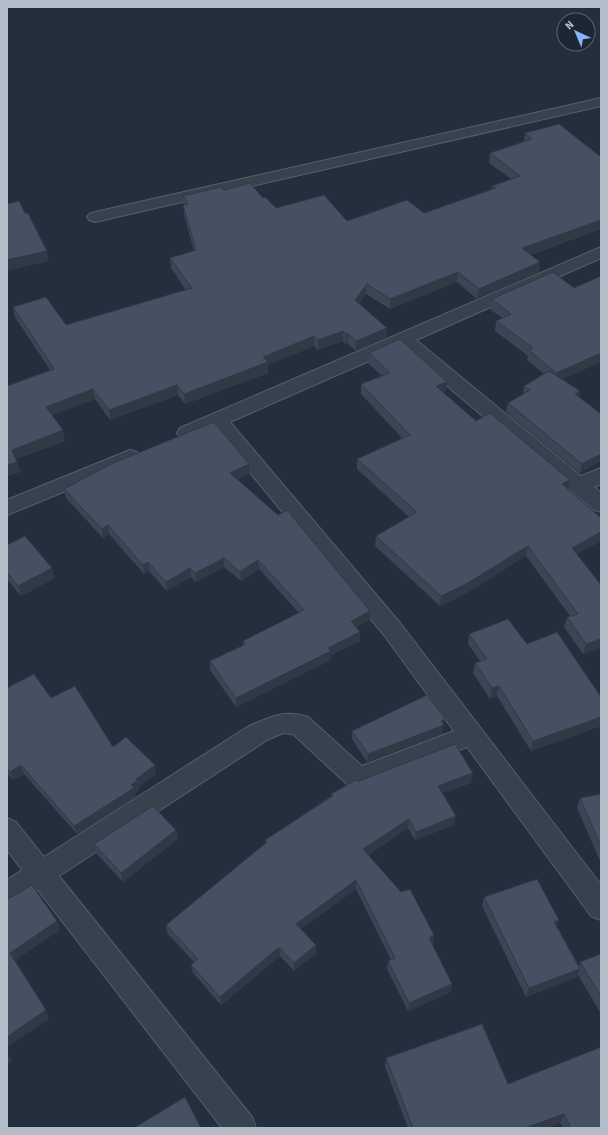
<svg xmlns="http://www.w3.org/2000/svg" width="608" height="1135" font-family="'Source Sans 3',sans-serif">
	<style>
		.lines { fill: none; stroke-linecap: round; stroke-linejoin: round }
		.minor-casing { stroke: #565f6c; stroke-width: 2 }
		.minor { fill: #38414e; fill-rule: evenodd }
		.wall { fill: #3b4654 }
		.shaded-wall { fill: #303945 }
		.building { fill: #455162; stroke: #303945 }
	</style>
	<rect width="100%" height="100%" fill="#242f3e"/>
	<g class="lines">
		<defs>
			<path id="minor" d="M601,98v8l-506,116 -6,-2 -2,-3 2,-3 6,-2z
				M601,247v11l-185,82 165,136 20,-8v16l-7,3 7,6v19l-7,-2 -193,-163 -171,75 170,201 201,262v35l-10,-4 -124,-169 -109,42 -9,-3 -56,-52 -10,-1 -16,7 -208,136 193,241 4,11h-34l-184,-238 -21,14 -10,4v-28l15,-10 -15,-20v-32l9,4 28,35 205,-131c22,-9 35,-17 59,-9l54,49 92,-35 -70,-96 -170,-206 -27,11 -7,-2 -3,-5 3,-5z
				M130,450l7,2 3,5 -3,5 -130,53v-15z"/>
		</defs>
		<use href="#minor" class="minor-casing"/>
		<use href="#minor" class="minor"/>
	</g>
	<path class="wall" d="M525,133l76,24v72l-71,26 9,17 -62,27 -20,-17 -67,27 -24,-15 -7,10 28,24 -1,10 -30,13 -9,-8 -2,1 -2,-3 -25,9 -4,-4 -46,19v8l-83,31 -7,-9 -68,25 -15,-21 -43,16 13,26 -49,18 4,13 -13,4v-90l43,-16 -35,-53 -2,-10 53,18 120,-35 -15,-22 -1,-10 24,-7 -10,-36 -1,-19 41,-6 39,8 13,10 71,13 77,-8 68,-24v-3l19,-7 -22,-16 1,-10 34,-12z
		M601,276v86l-39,17 18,12 -1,6 22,17 -21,59 -74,-61 2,-9 15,-8 1,-9 20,-12 -17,-14 1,-4 -33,-25 1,-10 6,-3 -12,-9 2,-10 82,-11z
		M369,353l78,29 -2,10 -2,1 33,28 92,68 33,29v23l-24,13 24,31v63l-18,6 -19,-27 3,-10 3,-1 -44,-60 -61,38 -25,12 -65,-60 1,-10 33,-19 -52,-48v-10l45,-21 -41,-44v-10l21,-8 -14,-13z
		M249,464l1,9 -13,7 133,131v9l-14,7 4,5v9l-29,14v5l-95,47 -26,-37v-9l33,-16v-4l56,-28 -40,-44 -18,12 -17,-14 -28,15 -5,-5 -24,14 -18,-20 -5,3 -35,-40 -6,4 -37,-40 -2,-9z
		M7,545l48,33 -34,18 -14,-17z
		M469,634l58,10 74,53v29l-70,25 -34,-55 -7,3 -17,-26 2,-10 5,-2 -12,-17z
		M7,688l44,10 62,49 43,27 -17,13v2l-4,4 1,4 -59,37 -53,-60 -11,6 -6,-7z
		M443,728l-1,6 -75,28 -15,-23v-8l92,-3z
		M359,781l112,2 -29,10 12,32 -39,15 -7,-12 -40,27 66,80 -1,9h-1l20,40 -1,8 -43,19 -21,-42 1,-8 3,-1 -35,-71 -55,40 15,25 -22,17 -14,-15 -59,49 -28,-32 -2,-8 3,-3 -27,-29 -1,-8 99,-81v-4l66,-44v-2z
		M601,794v69l-24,-55 3,-10z
		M176,830l2,9 -55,43 -27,-29 -2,-9z
		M484,897l75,23 -2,6 22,40 1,-4 21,-8v60l-23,-39 -1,2 -51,20 -44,-91z
		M386,1058l122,26 93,44h-38l-3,-5 -14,5h-138l-23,-61z"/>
	<path class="shaded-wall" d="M601,220v9l-81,29 2,-10z
		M47,251l2,10 -42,10v-11z
		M540,262l-1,10 -62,27 2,-10z
		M458,272l-1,10 -67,27v-10z
		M367,284l-1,10 -11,16v-10z
		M387,328l-1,10 -30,13v-10z
		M343,331v10l-25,9v-10z
		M348,333l-1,10 -2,1 1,-10z
		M314,336v10l-46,19v8l-83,31 -1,-10 79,-37z
		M601,353v9l-47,21 2,-10z
		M447,382l-2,10 -10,4 1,-10z
		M177,385l1,10 -68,25 -1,-10z
		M93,389l2,10 -47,18 -2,-10z
		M580,391l-1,8 -4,-5z
		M63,430l2,11 -51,19 -2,-10z
		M601,454v7l-21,12 2,-9z
		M17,462l3,10 -13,4v-11z
		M249,464l1,9 -19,10 -1,-10z
		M570,480l-2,10 -6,-6z
		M108,525l1,9 -6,4 -1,-9z
		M601,532v9l-31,17 2,-10z
		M528,546l-2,10 -61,38 -25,12 1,-10z
		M224,558v9l-28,15 -1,-9z
		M258,560l1,9 -18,12 -1,-9z
		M148,562l1,9 -5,3 -1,-9z
		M52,568l3,10 -34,18 -3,-10z
		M190,568l1,9 -24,14 -1,-9z
		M370,611v9l-20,10 1,-9z
		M360,632v9l-29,14v5l-95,47v-9l92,-50z
		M601,639v9l-18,6 3,-10z
		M499,686l-2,10 -7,3 2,-11z
		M601,717v9l-70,25 2,-10z
		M445,719l-3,15 -75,28 1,-8z
		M21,765l3,9 -11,6 -3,-8z
		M155,765l1,9 -17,13v2l-4,4 1,4 -59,37 -3,-8 57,-41 5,-6z
		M473,773l-2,10 -34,12 1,-9z
		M456,816l-2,9 -39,15 1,-8z
		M409,819l-1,9 -46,30 1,-9z
		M176,830l2,9 -55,43 -2,-9z
		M356,880v9l-60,44v-9z
		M559,920l-3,9 -2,-7z
		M57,921l3,9 -47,32 -3,-9z
		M434,935l-1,9 -6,2 2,-8z
		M316,945v9l-22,17v-8z
		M279,947l1,9 -59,49 -1,-8z
		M580,969l-3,8 -51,20 3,-9z
		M452,984l-1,8 -43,19 1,-8z
		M46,1010l3,9 -42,28v-10z
		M8,1053l4,8 -5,4v-11z
		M564,1114l-4,9 -14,5h-21z"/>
	<path class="building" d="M559,124l42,33v63l-79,28 18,14 -61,27 -21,-17 -68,27 -23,-15 -12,16 32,28 -31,13 -8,-8 -2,1 -3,-3 -25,9 -4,-4 -51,21 5,5 -84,32 -7,-9 -68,25 -16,-21 -47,18 17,23 -51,20 5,12 -10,3v-79l47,-17 -41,-62 33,-10 20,28 126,-37 -22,-30 26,-8 -13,-45 5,-1 -5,-8 38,-9 3,3 26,-7 13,15 2,-1 11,11 48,-13 23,26 60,-21 17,13 72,-25 -4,-2 28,-10 -30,-23 42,-14 -7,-6z
		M19,201l6,12h3l19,38 -40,9v-56z
		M553,272l21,16 27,-12v77l-45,20 -27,-23 4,-2 -37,-27 15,-7 -19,-15z
		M400,339l47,43 -11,4 40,35 14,-8 80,67 -8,4 39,34v14l-29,16 29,37v54l-15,5 -19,-27 11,-3 -50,-68 -62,38 -25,12 -65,-60 41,-24 -60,-53 53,-24 -49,-51 29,-11 -21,-20z
		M549,371l31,20 -5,3 26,20v40l-19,10 -74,-61 22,-13 -6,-4z
		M214,422l35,42 -19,9 48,42 9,-5 83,101 -19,10 9,11 -32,16 3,3 -95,47 -26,-37 36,-17 -3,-3 61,-31 -46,-50 -18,12 -16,-14 -29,15 -5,-5 -24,14 -18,-20 -5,3 -35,-40 -6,4 -38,-40 47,-25z
		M25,536l27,32 -34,18 -11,-14v-27z
		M508,619l19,25 30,-12 44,65v20l-68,24 -34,-55 -7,2 -17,-25 12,-4 -18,-25z
		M34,674l17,24 24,-12 38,61 13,-10 29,28 -19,14 2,1 -7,5 3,3 -60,38 -53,-61 -11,7 -3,-4v-80z
		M427,695l18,24 -4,2 3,4 -76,29 -16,-23z
		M455,744l18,29 -35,13 18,30 -40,16 -7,-13 -46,30 38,43 9,-3 24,46 -5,3 23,46 -43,19 -21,-42 7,-3 -39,-78 -60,44 20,21 -22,18 -15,-16 -59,50 -29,-32 7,-6 -32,-34 101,-83 -2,-2 68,-44 -2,-2 25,-14 3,1z
		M601,794v52l-21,-48z
		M153,806l23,24 -55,43 -27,-29z
		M537,879l22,41 -5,2 26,47 -51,19 -45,-91z
		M32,885l25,36 -47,32 36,57 -39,27v-138l7,-3z
		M601,954v42l-21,-34z
		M482,1024l26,60 93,-37v81h-30l-7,-14 -39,14h-112l-27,-70z
		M185,1097l16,31h-67z"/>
	<rect width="608" height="1135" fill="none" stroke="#b4bcc9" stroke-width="16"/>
	<g transform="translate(576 32) rotate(316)"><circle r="19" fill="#1d2633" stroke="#59626f"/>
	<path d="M0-3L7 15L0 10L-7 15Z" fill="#8ab4f8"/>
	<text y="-6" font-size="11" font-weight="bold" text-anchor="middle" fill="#b4bcc9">N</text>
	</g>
</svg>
